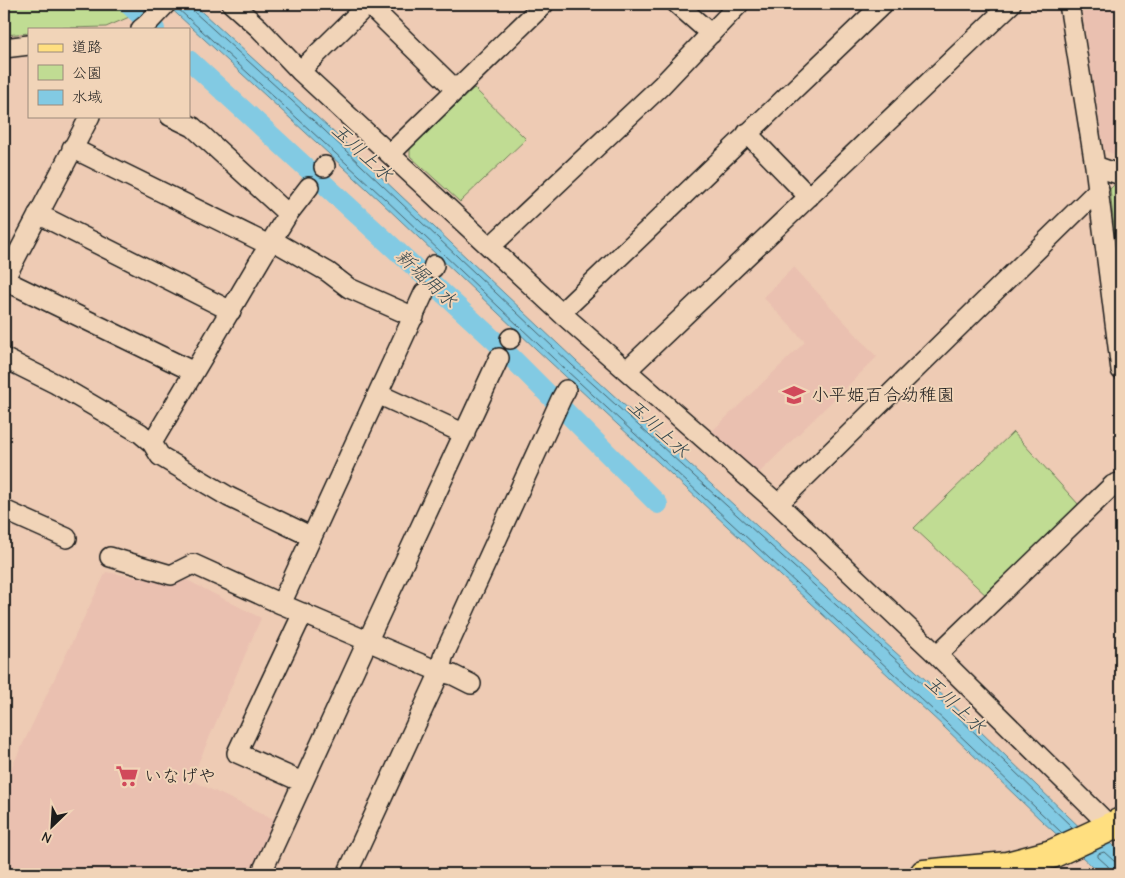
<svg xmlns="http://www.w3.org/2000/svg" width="1125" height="878" font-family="'Comic Neue','Klee One',sans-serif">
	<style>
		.built { fill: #eac0b0 }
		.green { fill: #c0dc93; stroke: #6e7c58 }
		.water { fill: #82cae3; stroke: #598493 }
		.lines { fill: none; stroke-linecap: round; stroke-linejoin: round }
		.shore { stroke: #45626c; stroke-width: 1 }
		.canal { stroke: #82cae3; stroke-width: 20 }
		.street-casing { stroke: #1c1c1c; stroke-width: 22 }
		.primary-casing { stroke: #1c1c1c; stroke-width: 31 }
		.street { stroke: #f1d4b8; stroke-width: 19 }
		.primary { stroke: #ffdf80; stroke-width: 28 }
		.labels { text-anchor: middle; stroke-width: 4; stroke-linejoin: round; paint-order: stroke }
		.poi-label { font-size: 18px; fill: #1c1c1c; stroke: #f1d4b8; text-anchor: start }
		.water-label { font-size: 19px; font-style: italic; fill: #36484e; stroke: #f1d4b8 }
	</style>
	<rect width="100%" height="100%" fill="#eecbb4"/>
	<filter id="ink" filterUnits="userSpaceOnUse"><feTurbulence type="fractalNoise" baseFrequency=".02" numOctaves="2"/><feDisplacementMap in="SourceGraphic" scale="10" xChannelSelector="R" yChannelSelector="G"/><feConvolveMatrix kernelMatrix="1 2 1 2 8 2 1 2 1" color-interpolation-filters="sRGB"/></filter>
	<g filter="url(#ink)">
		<path class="built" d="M1081,4h40v153l-17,-7z
			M794,267l83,90 -121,119 -47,-42 96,-92 -42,-45z
			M106,572l67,12 14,-4 74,38 -70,162 87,41 -23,53h-251v-91z"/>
		<path class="green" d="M4,4h118l12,11 -28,12 -77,2v4l-25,2z
			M474,88l52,51 -66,63 -50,-46v-8z
			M1121,178v117l-11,-106z
			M1013,432l66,73 -90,93 -75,-70z"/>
		<path class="water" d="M166,4h27l134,122 249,235 374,341 145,140 12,-2 14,13v21h-20l-58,-52 -99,-95 -408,-378 -156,-148z"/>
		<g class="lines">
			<path class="shore" d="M190,4l2,6 132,120 248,235 375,341 126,122
				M176,7l208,191 155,147 408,378 115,110
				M1110,874l-2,-8 -10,-9v-3l6,-2 10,9 7,2"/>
			<path class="canal" d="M128,4l27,25
				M189,60l306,281 163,163"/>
			<defs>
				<path id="street" d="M232,4l27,24 41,43 261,242 217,191 159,151 174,172
					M677,4l34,30
					M1069,4l26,162 26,9
					M141,29l5,-4 20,-21
					M4,48l25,-3
					M300,71l68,-67 88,86
					M170,116l23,11 95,87
					M747,133l62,64
					M72,148l197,97
					M390,154l154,-150
					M1095,166l26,204
					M324,167l1,-1
					M38,214l193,97
					M272,240l56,32 21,16 65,29
					M490,247l171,-161 78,-82
					M433,268l1,-3
					M4,280l190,92
					M4,280l86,-164
					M561,313l322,-309
					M510,339l1,-1
					M4,358l52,26 84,49 12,10 8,13 69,41 83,40
					M627,370l384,-366
					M378,394l87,40
					M152,443l120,-203 16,-26 21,-27
					M778,504l321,-315
					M4,510l63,28
					M110,557l61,18 22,-11 88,40 159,68 13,3 18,9
					M281,604l143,-311
					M937,655l176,-170 8,-3
					M302,782l-65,-29 66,-140
					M261,874l107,-234 131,-282
					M347,874l93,-202 3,-15 118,-258 5,-9"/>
				<path id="primary" d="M924,874l83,-8 45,-12 69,-32"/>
			</defs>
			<use href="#street" class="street-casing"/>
			<use href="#primary" class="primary-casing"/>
			<use href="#street" class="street"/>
			<use href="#primary" class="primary"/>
		</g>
	</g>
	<defs>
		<symbol id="school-bare" viewBox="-9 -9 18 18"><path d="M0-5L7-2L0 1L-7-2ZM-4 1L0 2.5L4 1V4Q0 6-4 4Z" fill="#d1495b" stroke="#f1d4b8" stroke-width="2.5" paint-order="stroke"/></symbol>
		<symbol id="supermarket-bare" viewBox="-9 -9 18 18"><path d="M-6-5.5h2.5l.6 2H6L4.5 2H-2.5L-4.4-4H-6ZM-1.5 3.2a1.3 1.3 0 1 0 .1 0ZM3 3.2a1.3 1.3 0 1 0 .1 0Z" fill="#d1495b" stroke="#f1d4b8" stroke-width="2.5" paint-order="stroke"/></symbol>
	</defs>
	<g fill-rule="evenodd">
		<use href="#school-bare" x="778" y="379" width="32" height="32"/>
		<use href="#supermarket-bare" x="111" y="760" width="32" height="32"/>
	</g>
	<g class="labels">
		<g class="poi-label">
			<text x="811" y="401">小平姫百合幼稚園</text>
			<text x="144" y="782">いなげや</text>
		</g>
		<g class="water-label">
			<text transform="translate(363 152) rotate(43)" y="7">玉川上水</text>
			<text transform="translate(427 278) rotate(43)" y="7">新堀用水</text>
			<text transform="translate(659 428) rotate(43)" y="7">玉川上水</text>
			<text transform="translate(956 704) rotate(43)" y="7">玉川上水</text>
		</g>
	</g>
	<rect width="1125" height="878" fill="none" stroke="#f1d4b8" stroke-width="20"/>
	<rect x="10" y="10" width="1105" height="858" fill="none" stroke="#1c1c1c" stroke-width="2" filter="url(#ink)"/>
	<rect x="28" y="28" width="162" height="90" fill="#f1d4b8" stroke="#9c8a7a"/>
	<rect x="38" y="44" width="25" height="8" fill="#ffdf80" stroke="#9c8a7a"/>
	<text x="72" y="52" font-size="15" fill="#1c1c1c">道路</text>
	<rect x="38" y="65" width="25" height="15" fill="#c0dc93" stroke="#9c8a7a"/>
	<text x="72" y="78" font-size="15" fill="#1c1c1c">公園</text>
	<rect x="38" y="90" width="25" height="15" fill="#82cae3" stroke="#9c8a7a"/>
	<text x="72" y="102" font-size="15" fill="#1c1c1c">水域</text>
	<g transform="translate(52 826) rotate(205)" stroke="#f1d4b8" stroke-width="4" paint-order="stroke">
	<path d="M0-4L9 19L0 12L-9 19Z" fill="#1c1c1c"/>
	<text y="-8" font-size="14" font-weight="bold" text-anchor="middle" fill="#1c1c1c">N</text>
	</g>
</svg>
